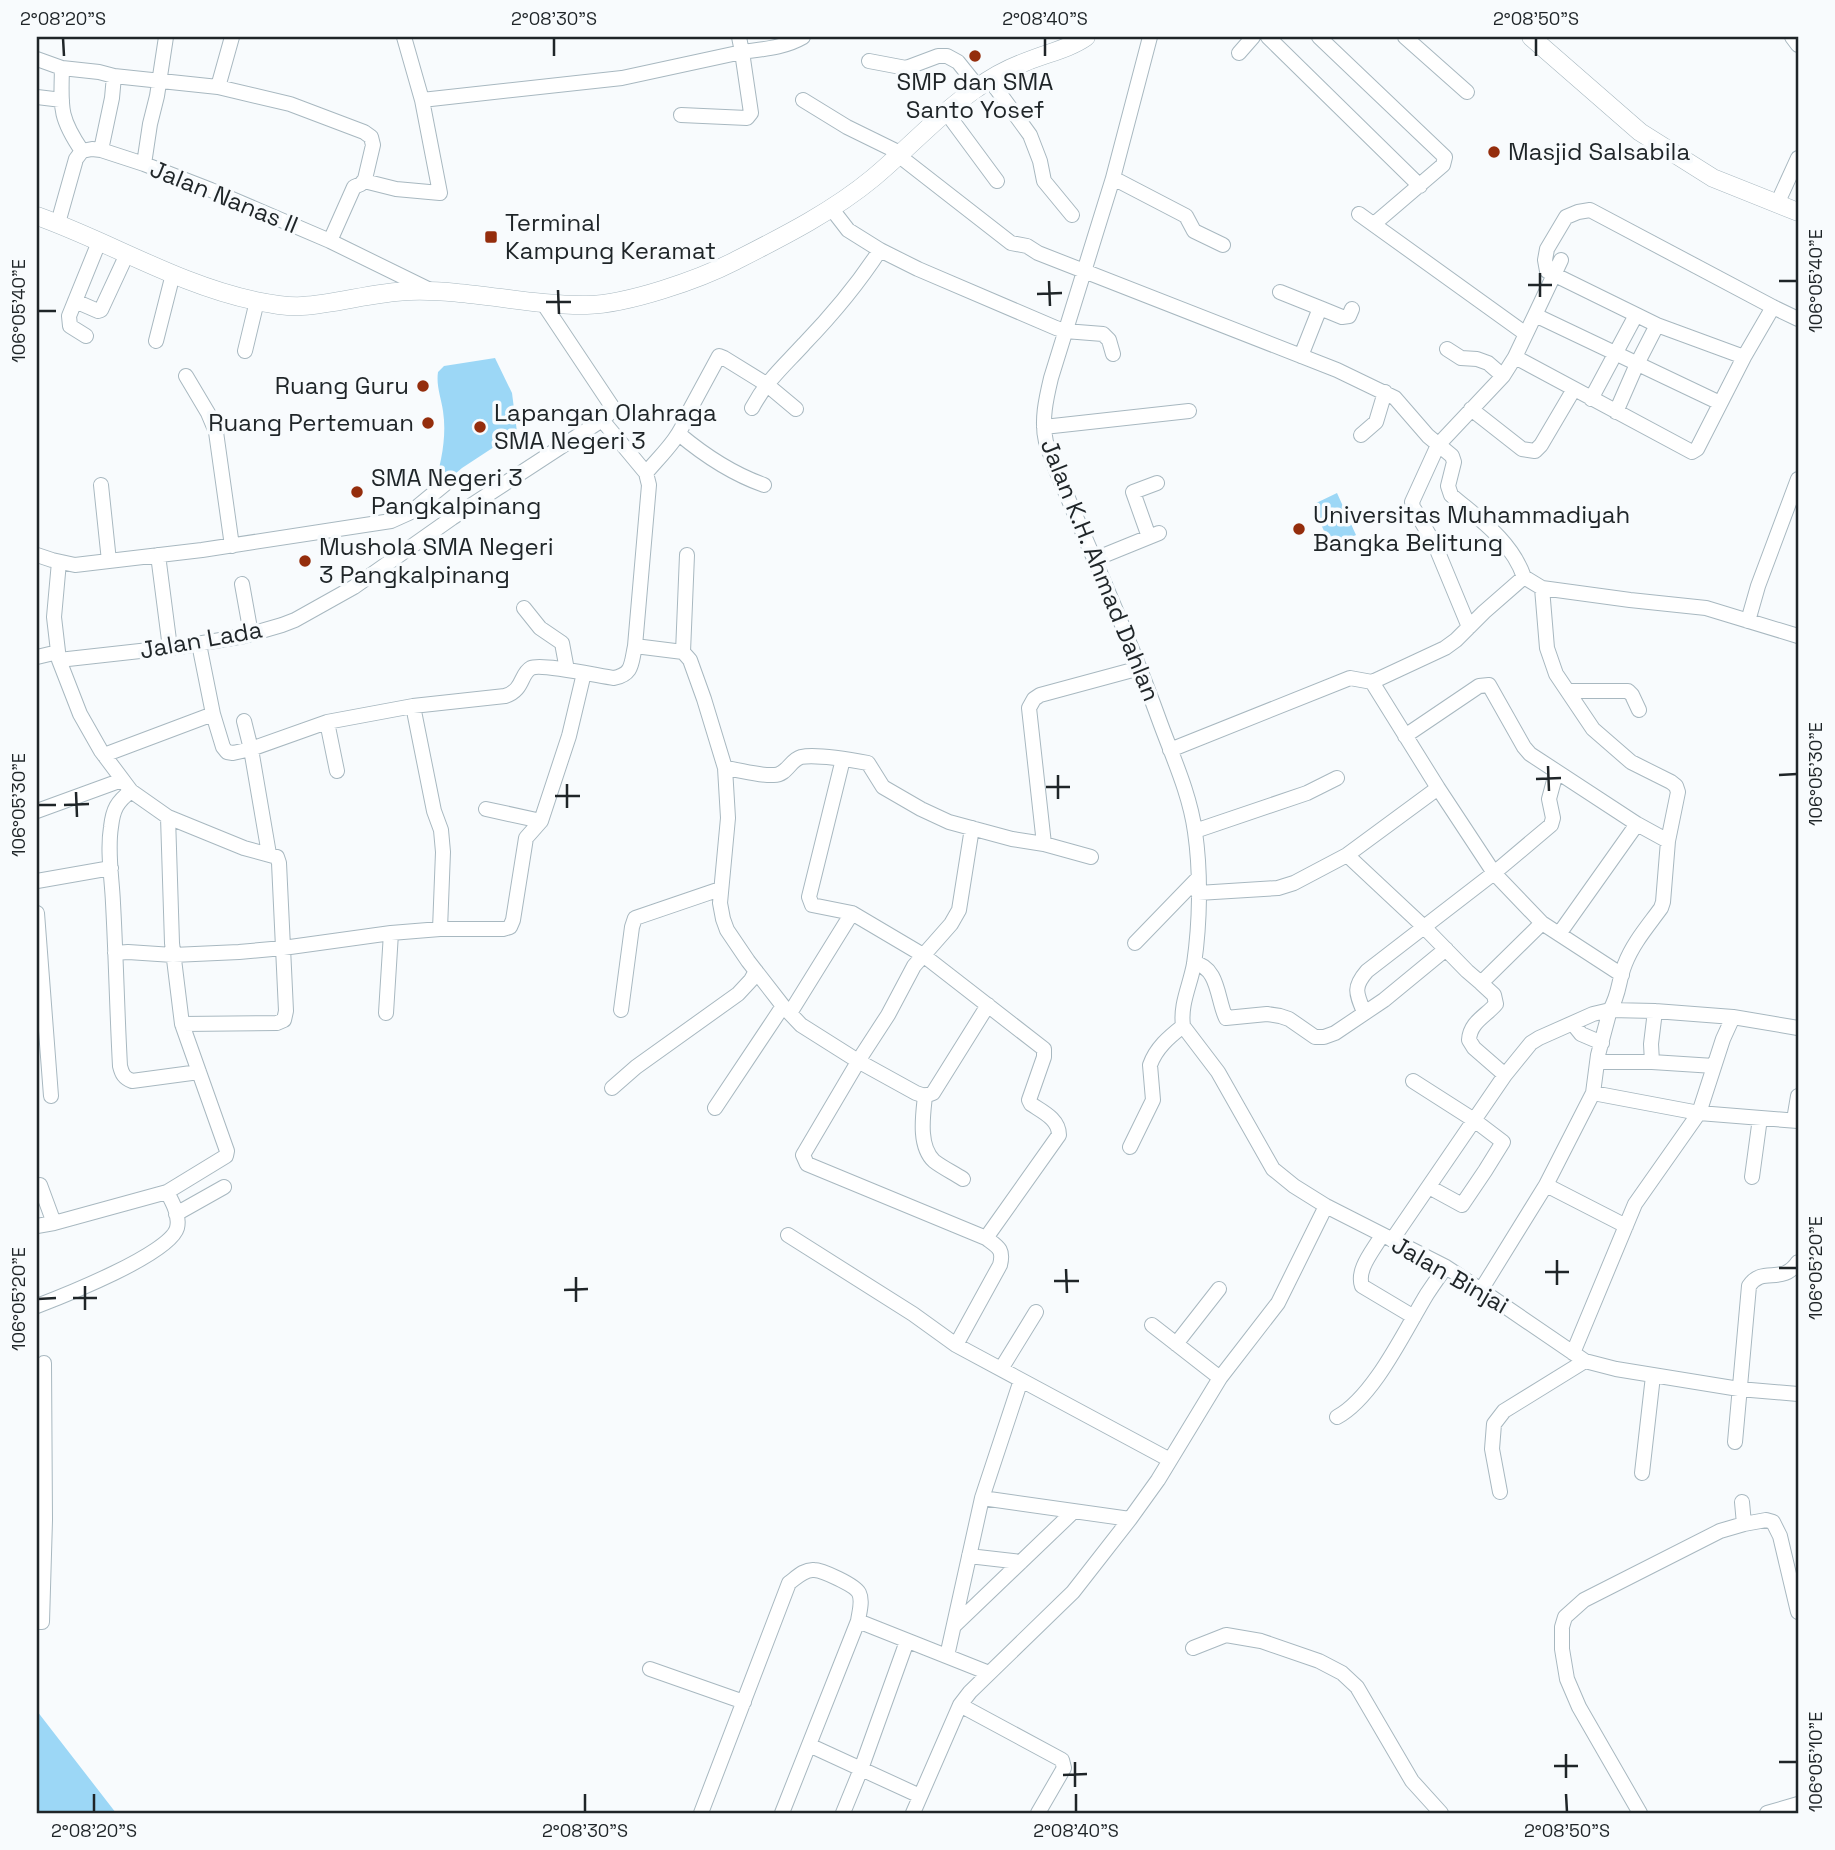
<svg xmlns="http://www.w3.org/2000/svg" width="1835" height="1850" font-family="'Space Grotesk',sans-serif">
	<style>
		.green { fill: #9cd7f6 }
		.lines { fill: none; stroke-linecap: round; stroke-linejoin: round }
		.minor-casing { stroke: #a8b8c0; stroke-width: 16 }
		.major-casing { stroke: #a8b8c0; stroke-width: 19 }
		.minor { stroke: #fff; stroke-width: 14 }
		.major { stroke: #fff; stroke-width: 18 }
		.ticks { fill: none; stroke: #1f2528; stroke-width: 2.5 }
		.poi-dot { fill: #942d0c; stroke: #f8fbfd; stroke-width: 2.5 }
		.labels { text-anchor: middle; stroke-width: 7; stroke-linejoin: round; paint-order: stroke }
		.poi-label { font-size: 24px; fill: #1f2528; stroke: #f8fbfd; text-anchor: start }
		.street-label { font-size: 24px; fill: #1f2528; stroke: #f8fbfd }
		.neatline { fill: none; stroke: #1f2528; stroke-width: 2.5 }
		.ticks-label { font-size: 18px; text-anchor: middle; fill: #1f2528 }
	</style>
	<rect width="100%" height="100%" fill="#f8fbfd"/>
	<path class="green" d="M495,358l17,35 5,39 -55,36 -26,22 -2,-2c7,-25 13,-51 9,-77 -2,-14 -7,-25 -5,-39l6,-6z
		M1337,493l19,42 -25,11 -19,-41z
		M37,1711l79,102h-79z"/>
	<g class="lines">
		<defs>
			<path id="minor" d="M232,37l-14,50 72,17 74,28 7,5 2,8 -8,34 -4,5 -7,3 -24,54
				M739,37l3,15c21,-3 42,-4 61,-15
				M1150,37l-37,141 -62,200c-5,21 -10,43 -5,64 3,9 7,19 10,28 36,85 74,169 105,255 13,35 29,70 34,107 6,41 5,91 -1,132 -4,22 -14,40 -11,62
				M1268,37l152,149
				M1319,37l126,120 -2,8 -69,59
				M1405,37l62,55
				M1792,37l6,8
				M1239,53l14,-16
				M37,59l25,9c-1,40 -3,49 20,83
				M869,61l37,7 32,-12h9l11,6 20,25
				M62,68l37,4 15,4
				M990,80l40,55 10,26 4,20 28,34
				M37,97l25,3
				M422,100l200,-22 120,-26 9,61 -4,5 -66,-3
				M803,100l44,27 53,26
				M946,112l51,69
				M101,150l11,-52 2,-22 104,11
				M898,155l113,88 16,3 11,7 299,117 58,28 33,38 24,20 2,6 -6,24 3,9c28,24 60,45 73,82l-40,35 -28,28 -11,8 -73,34 -22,-4 -180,72
				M144,164l6,-40 7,-28 9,-59
				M1113,178l73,38 8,15 29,14
				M364,181l32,8 44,4 -18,-93 -18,-63
				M1777,204l21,-46
				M831,208l17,22 32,20 38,19 138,59 9,3 38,3 6,6 4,14
				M1359,214l167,120
				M58,223l18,-64 6,-8 10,-2 9,1 43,14 67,26 119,51 100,49
				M1280,292l40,16
				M75,301l23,10 3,-1 26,-56
				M1773,307l-29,50 -87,-32 -110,-54 -2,-11 2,-11 19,-32 12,-5 12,-2 183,97 25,12
				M1535,315l26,-55
				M86,336l-16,-10 -1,-10 30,-74
				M156,341l17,-67
				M1447,349l14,9 16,1 11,4 15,13
				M245,351l12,-50
				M1301,356l19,-48 22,9 7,-1 3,-7
				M1515,357l177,95 5,-3 47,-92
				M186,376l22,37 8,19 16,114
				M1591,399l45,-84
				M752,408c15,-28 32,-42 52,-64 28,-29 54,-60 76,-94
				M1471,409l51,40 13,2 6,-6 33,-56
				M1616,412l21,-48 20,-39
				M1044,427l145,-16
				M679,434c25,21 54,40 85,51
				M1361,435l15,-13 9,-30
				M646,473c15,-18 34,-35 41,-58l32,-59 5,2 42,26 30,25
				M101,485l8,76
				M1149,537l-16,-45 24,-9
				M37,555l15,5 23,5 127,-15 189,-29 20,-9 34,-28
				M158,555l12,93
				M1095,559l64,-26
				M1524,577l18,11 88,12 76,8 92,28
				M242,584l9,50
				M524,608l16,20 22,15 5,27
				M1748,621l10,-35 40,-107
				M1469,627l-34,-82 -22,-38 -1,-5 26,-57 65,-69 12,-19 20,-42 185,88
				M199,644l14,70
				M635,646l48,6 7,8 14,39 21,69 3,50 -8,85 3,16 4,11 21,31 35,45 18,19 57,36 58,32 9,3 8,-3 55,-88
				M683,652l4,-97
				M37,657l21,-5
				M59,660l126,-14 59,-10 38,-11 13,-5 59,-33 98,-69 150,-98 11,-10v-2l-70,-105
				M1372,682l66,106 56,85 48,50 80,52
				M1568,691h60l4,4 7,15
				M413,706l21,105 7,19 2,22 -3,77
				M244,721l7,28 18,105
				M327,722l10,49
				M1405,736l74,-50 10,-1 35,62 6,7 107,70 31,17
				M104,755l109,-41 10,33 4,5 6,1 18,-4 76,-27 86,-16 92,-10c19,-6 15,-22 26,-28 10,-5 68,8 83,10 19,-4 17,-14 21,-32l14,-161 -3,-12 -44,-53
				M843,759l-34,138 3,8 40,8 71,42 121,94v8l-15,43 2,4c12,8 28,15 28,31l-73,103
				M725,768c16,2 33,8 49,7 13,0 16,-15 27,-18 14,-3 51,3 67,6l15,24 38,22 28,13 63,17 32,5 -15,-136 5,-9 6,-4 100,-27
				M131,791c-14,11 -18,18 -20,36 -4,25 1,51 2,76 3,54 4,108 7,163 2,8 4,12 12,15l67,-9
				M486,809l55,12
				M37,811l85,-31
				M168,817l76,31 33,9 2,6 7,148 -2,9 -7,3 -95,1
				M1195,831l112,-38 30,-15
				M1044,844l47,13
				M1347,855l77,72 43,44 14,12 61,-60
				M37,881l74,-13
				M1198,893l80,-5 16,-5 53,-28 91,-67
				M37,913l14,183
				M1559,934l78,-110
				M1135,943l63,-65
				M115,953l13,-1 45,3 66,-3 44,-4 108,-15 49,-4h63l7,-2 3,-7 13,-82 15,-17 28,-85 15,-63
				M1194,963c25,4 23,37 32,55l41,-4 13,2 9,3 26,18h9l11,-4 49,-33 62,-51
				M1481,983l13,12 2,9c-10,12 -26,18 -27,36l5,8 31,27
				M621,1010l11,-83 3,-9 85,-29
				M1655,1011l-4,33 1,18 62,4
				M1364,1012c-8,-19 -11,-25 3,-41l127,-98 57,-48 2,-7 -4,-19 7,-26
				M386,1013l5,-80
				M790,1013l62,-100
				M1573,1024l8,10 21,9
				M1183,1026l35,46 55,97 21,17 32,20 120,61 35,23 104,71 31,8 123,20 59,5
				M1597,1062h55
				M1413,1081l61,39 29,22 -18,29 -23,34 -33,-18
				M612,1088l24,-21 102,-73 13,-14 5,-9
				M1593,1093l5,-38 12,-45 45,1 78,6 65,11
				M925,1096c-2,19 -7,50 9,65 9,7 20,12 29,18
				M715,1108l68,-102
				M1794,1120l4,-24
				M1130,1147l23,-47 -3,-35c6,-17 19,-28 33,-39
				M1752,1177l8,-59
				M40,1185l14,38
				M1546,1185l80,41
				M176,1214l48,-27
				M37,1226l17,-3 113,-31 59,-36 1,-5 -45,-127 -10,-81 -4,-126 -37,-26 -30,-40 -21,-37 -21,-54 -5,-43 5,-55
				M788,1235l125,79 43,31 214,115
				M1382,1235c-8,15 -26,34 -20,51l52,31
				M1392,1240l113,-165 26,-32 8,-5 54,-24 17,-4c10,-17 8,-29 15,-46 8,-21 23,-38 36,-56l2,-6 5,-61 10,-49 -2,-6 -5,-4 -40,-20 -38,-33 -37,-55 -9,-26 -5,-60
				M1481,1290l65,-105 47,-92 106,20 99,8
				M37,1306c26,-10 133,-52 140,-78 3,-12 -4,-25 -10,-36
				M1152,1325l68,53
				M1176,1344l43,-55
				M956,1345l44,-80c4,-16 -2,-18 -14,-27l-179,-74 -4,-9 59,-100 26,-40 26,-49 37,-42 8,-14 13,-82
				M1573,1353l62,-149 64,-91 24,-74 10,-22
				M1001,1369l35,-57
				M1337,1417c37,-20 68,-87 90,-123 6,-9 12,-18 19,-27
				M1735,1442l14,-156c14,-21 33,0 49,-24
				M1642,1473l11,-97
				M1500,1492l-8,-43 2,-25 10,-13 81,-50
				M982,1498l148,21
				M1742,1502l2,22 22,-4 7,2 7,14 18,76
				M969,1556l52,6
				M37,1622h5l3,-102 -1,-157
				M955,1625l118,-113
				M1193,1648l33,-13 35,6 58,20 23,12 15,14 55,94 29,32
				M947,1656l35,-158 39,-118
				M650,1669l94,33
				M960,1705l102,55 2,8 -26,45
				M809,1745l111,51
				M701,1813l88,-230c7,-5 15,-14 25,-13 8,0 41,15 45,23 4,8 0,20 -1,28l131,52
				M782,1813l76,-192
				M843,1813l18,-44 46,-128
				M913,1813l47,-108 10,-13 103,-100 57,-73 28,-39 62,-102 58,-75 48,-97
				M1640,1813l-61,-106 -12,-28 -5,-30v-22l3,-10 19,-17 136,-69 24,-7
				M1767,1813l31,-9"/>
			<path id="major" d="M1531,37l109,95 73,46 85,34
				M37,216c73,26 142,69 219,85 15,3 30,6 46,5 36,-2 71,-14 108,-15 59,-2 118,15 177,14 41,-1 111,-25 148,-44 47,-24 97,-49 138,-83 35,-29 66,-64 104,-90 15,-11 34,-21 51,-27 19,-8 41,-12 58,-24"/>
		</defs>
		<use href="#minor" class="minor-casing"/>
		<use href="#major" class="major-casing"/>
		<use href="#minor" class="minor"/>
		<use href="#major" class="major"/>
	</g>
	<path class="ticks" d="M63,38l1,18M554,38v18M1045,38v18M1536,38v18M1540,273v24M1049,281l1,25M1779,281h18M1528,285h24M558,290l1,24M1037,294l25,-1M546,302h25M38,311h18M1548,766l1,25M1058,775v24M1779,775l18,-1M1536,779l25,-1M567,784v24M1046,787h24M76,792l1,25M555,796h25M38,805h18M64,805l25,-1M1557,1260v25M1779,1268h18M1066,1269l1,24M1545,1272h24M576,1277v25M1054,1281h25M85,1286v24M564,1290l24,-1M73,1298h24M38,1299l18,-1M1566,1754v24M1075,1762v25M1779,1762h18M1554,1766h24M1063,1775l24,-1M94,1794v18M585,1794v18M1076,1794v18M1566,1794l1,18"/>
	<g class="poi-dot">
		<circle cx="975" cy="56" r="7"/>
		<circle cx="1494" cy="152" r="7"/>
		<rect x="484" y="230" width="14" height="14" rx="3.5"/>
		<circle cx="423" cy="386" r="7"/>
		<circle cx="428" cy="423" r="7"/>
		<circle cx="480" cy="427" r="7"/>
		<circle cx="357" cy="492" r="7"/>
		<circle cx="1299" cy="529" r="7"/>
		<circle cx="305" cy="561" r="7"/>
	</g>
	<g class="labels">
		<g class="poi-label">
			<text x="975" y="90" text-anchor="middle">SMP dan SMA<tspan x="975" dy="28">Santo Yosef</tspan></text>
			<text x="1508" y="160">Masjid Salsabila</text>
			<text x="505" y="231">Terminal<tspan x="505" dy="28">Kampung Keramat</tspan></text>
			<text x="409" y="394" text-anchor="end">Ruang Guru</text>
			<text x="494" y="421">Lapangan Olahraga<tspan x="494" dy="28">SMA Negeri 3</tspan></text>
			<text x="414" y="431" text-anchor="end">Ruang Pertemuan</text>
			<text x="371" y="486">SMA Negeri 3<tspan x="371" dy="28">Pangkalpinang</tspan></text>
			<text x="1313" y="523">Universitas Muhammadiyah<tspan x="1313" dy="28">Bangka Belitung</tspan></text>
			<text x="319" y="555">Mushola SMA Negeri<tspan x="319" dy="28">3 Pangkalpinang</tspan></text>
		</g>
		<g class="street-label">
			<text transform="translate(224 197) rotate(22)" y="8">Jalan Nanas II</text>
			<text transform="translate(1100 570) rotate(68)" y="8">Jalan K.H. Ahmad Dahlan</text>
			<text transform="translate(201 640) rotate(-10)" y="8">Jalan Lada</text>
			<text transform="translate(1450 1275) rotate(30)" y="8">Jalan Binjai</text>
		</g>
	</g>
	<rect width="1835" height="1850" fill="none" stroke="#f8fbfd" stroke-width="77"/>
	<rect x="38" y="38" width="1759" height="1774" class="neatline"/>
	<g class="ticks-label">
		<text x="63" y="25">2°08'20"S</text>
		<text x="554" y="25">2°08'30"S</text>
		<text x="1045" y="25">2°08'40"S</text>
		<text x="1536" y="25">2°08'50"S</text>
		<text transform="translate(1816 281) rotate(-90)" y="6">106°05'40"E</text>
		<text transform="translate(19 311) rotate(-90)" y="6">106°05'40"E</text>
		<text transform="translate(1816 774) rotate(-90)" y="6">106°05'30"E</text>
		<text transform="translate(19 805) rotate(-90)" y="6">106°05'30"E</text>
		<text transform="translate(1816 1268) rotate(-90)" y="6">106°05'20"E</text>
		<text transform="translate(19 1299) rotate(-90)" y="6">106°05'20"E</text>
		<text transform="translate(1816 1762) rotate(-90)" y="6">106°05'10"E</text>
		<text x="94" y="1837">2°08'20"S</text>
		<text x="585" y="1837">2°08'30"S</text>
		<text x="1076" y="1837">2°08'40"S</text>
		<text x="1567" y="1837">2°08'50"S</text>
	</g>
</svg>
